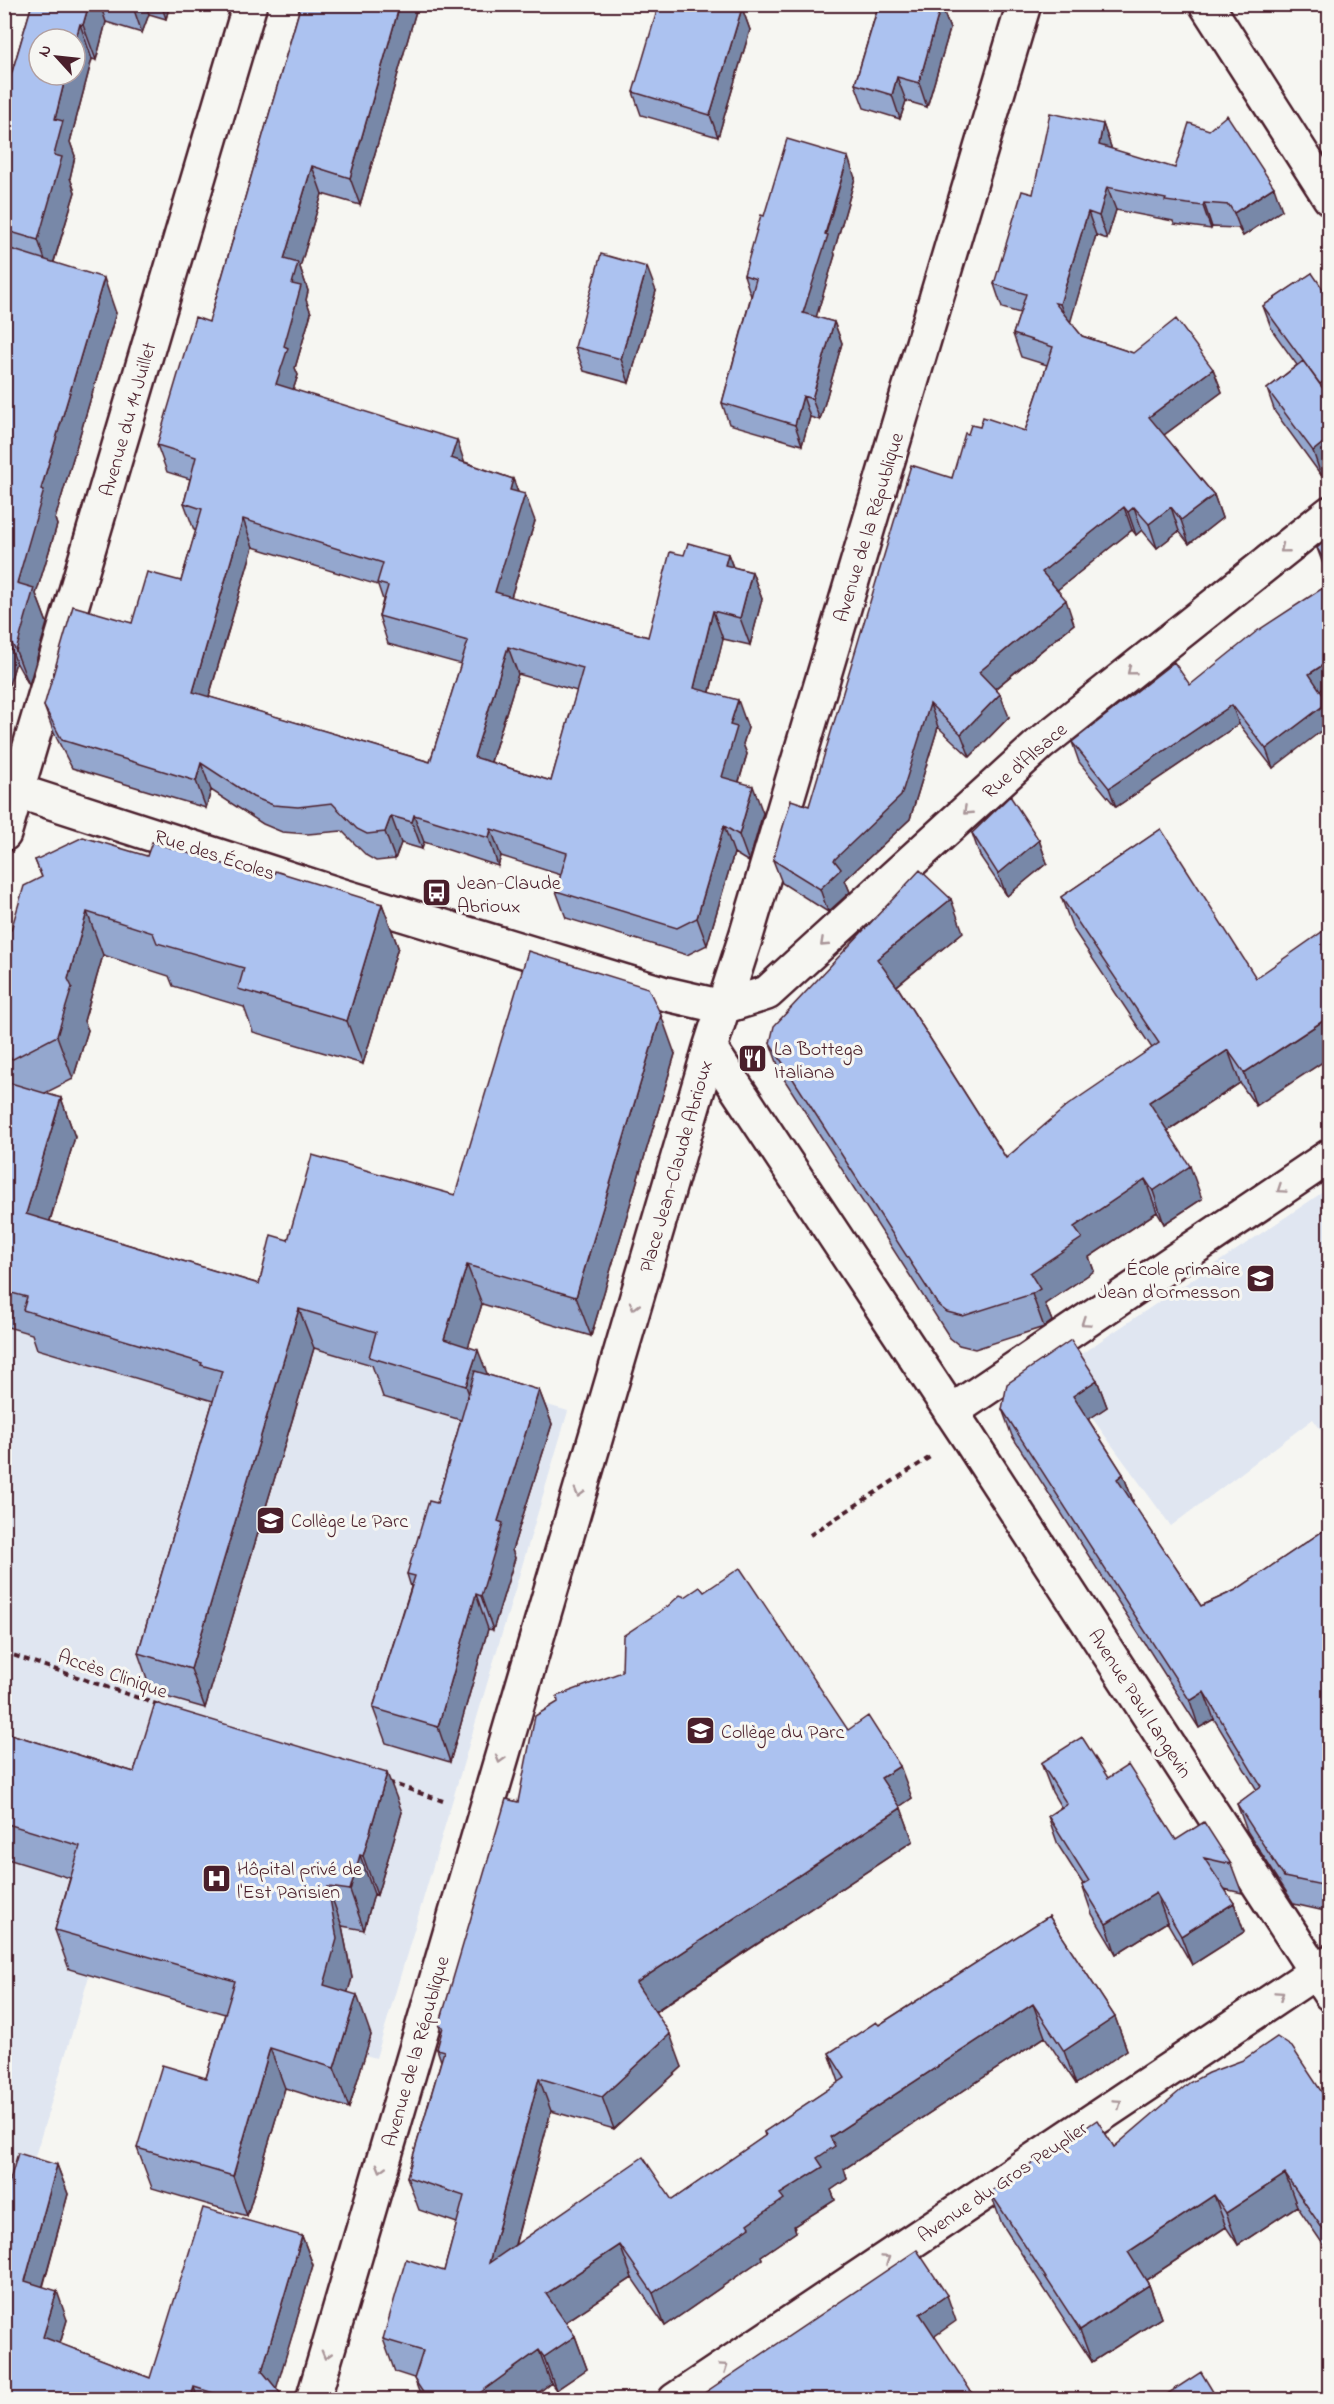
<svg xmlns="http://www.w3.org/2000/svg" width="1334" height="2404" font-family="'Indie Flower',sans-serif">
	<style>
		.built { fill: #e0e6f1 }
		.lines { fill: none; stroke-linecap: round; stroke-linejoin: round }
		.minor-casing { stroke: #4a1f2b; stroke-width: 38 }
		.path { stroke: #4a1f2b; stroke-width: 4; stroke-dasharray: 6 4.5; stroke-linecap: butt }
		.minor { stroke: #f6f6f2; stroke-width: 33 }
		.wall { fill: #94a7ce; stroke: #4a1f2b; stroke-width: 1.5; fill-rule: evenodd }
		.shaded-wall { fill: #7888a8; stroke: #4a1f2b; stroke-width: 1.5 }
		.building { fill: #acc2f0; stroke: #4a1f2b; stroke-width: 1.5; fill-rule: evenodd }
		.oneway { stroke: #a99598 }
		.labels { text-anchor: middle; stroke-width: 6; stroke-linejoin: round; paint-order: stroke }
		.street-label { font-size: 20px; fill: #4a1f2b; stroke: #f6f6f2 }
		.poi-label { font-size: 20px; fill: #4a1f2b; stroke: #f6f6f2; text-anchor: start }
	</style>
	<rect width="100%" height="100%" fill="#f6f6f2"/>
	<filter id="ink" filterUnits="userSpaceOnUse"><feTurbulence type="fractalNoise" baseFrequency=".0167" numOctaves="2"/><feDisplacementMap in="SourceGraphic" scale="12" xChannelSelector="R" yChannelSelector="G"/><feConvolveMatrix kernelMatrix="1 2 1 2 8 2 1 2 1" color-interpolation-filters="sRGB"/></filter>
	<g filter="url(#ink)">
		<path class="built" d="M1329,1188v253l-16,-22 -142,107 -114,-156z
			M4,1244l564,167 -192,647 -287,-82 -76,254 -9,-3z"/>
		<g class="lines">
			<defs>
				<path id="minor" d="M1206,4l124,194
					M17,791l326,105 319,97 61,14 44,-14 273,-249 290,-231
					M4,834l246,-830
					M710,1048l256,386 364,560
					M951,1412l379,-256
					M313,2400l397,-1352 37,-115 277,-929
					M675,2400l655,-438"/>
			</defs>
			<use href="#minor" class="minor-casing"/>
			<path class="path" d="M810,1535l120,-78
				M4,1652l155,53
				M388,1782l55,19"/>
			<use href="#minor" class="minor"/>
		</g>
		<path class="wall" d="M32,4h138l-4,15 -17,-5 -7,19 -36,-11 -10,38 -4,-1 -22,83 5,14 -5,22 5,14 -21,70 62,51 -61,206 2,6 -21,69 11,29 -18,62 -13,-23 -12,40v-624l6,1z
			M301,4h117l-58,201 -38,-11 -22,73 8,24 -2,9 5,13 -16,55 3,7 -5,15 172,72 48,17 5,13 17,29 -24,76 137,40 36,-82 44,-1 5,13 19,5 10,27 -12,46 -27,-6 -13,53 38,36 -5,16 4,10 -8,28 24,31 -14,49 -15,-9 -27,92 -20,10 -121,-37 -10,-27 5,-16 -60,-19 -3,10 -74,-24 -2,7 -21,-6 -6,16 -19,2 -9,-5 -25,-25 -34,3 -26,-2 -19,-8 -52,-34 -5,18 -134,-40 -18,-35 -10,-27 88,-83 49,-42 15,-50 -2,-1 -10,-27 6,-24 -23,-7 -10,-27 52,-123zM253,547l125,38 5,15 -4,16 9,28 73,20 -31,98 -221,-65zM518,674l59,17 -26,90 -60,-19z
			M874,4h67l9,25 -23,78 -21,-6 -6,18 -36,-11 -9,-24 23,-78z
			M742,8l8,22 -32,107 -77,-22 -8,-23z
			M1103,124l8,23v2l171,61 -39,26 -5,-8 -26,-1 -1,2 -37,-5 -1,-3 -57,-11 -9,29 -11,-4 -26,87 12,14 51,17 80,16 9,23 -58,43 50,60 8,23 -33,26 -10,-13 -22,17 -15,-18 -6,5 -4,-5 -75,60 17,34 -79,65 14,28 -39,40 -32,-30 -28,92 -65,61 5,12 -22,20 -46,-29 -9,-23 36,-54 143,-328 16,-44 12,-7 45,4 22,-66 -26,-8 -8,-23 7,-21 -18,-5 -8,-24 39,-90z
			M855,178l-21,73 1,4 -19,62 18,5 8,21 -22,77 -10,-3 -8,28 -73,-21 -7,-21 29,-107 -7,-21 20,-59z
			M1312,273l9,202 -46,-63 -8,-23 30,-24 -25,-35 -9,-24z
			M656,291l-27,92 -45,-12 -9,-24z
			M1329,538v38l-5,-9 -7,-19z
			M1190,685h139l-9,6 -47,77 -34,-44 -123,83 -37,-45 -7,-20z
			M1161,829l95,277 -16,-23 -72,48 34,68 -38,25 -7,-12 -68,45 5,14 -49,33 7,17 -8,6 -69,22 -16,-4 -9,-7 -168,-262 -12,-33 193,-111 -66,54 109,172 146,-110 -79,-119 -12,-32z
			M972,833l67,7 8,23 -40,33 -27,-40z
			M147,856l126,23 109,25 16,43 -35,117 -110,-32 -9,-25 -71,-21 -4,-10 -66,-21 -19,66 4,9 -15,49 -28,14 16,5 14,39 -25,84 209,63 29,-44 167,-45 220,-141 -84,282 -109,-32 -14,43 20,28 51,15 13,34 -40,126 3,8 -22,72 -5,-1 -38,133 -64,-19 -13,-35 38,-121 -4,-13 30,-71 24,-83 -78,-23 -11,-32 -58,-17 -109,360 -53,-15 -14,-40 75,-252 -176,-52 -5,-15 -28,-8v-398l7,2 31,-53 -7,-17z
			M1097,1380l10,27 -19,12 35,55 10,27 -1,1 69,104 35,-16 93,-63v385l-35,-8 -47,-73 -10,-27 20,-14 -43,-71 -15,9 -187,-292 -10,-27z
			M704,1592l144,138 64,68 -12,8 13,35 -258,171 27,55 -68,62 -63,-18 -36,135 157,-46 93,-64 -1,-4 75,-50 -10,-29 50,-28 170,-109 66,101 12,33 -51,34 -31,-47 -201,132 3,10 -16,11 4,10 -41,26 2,6 -35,24 1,3 -97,67 -33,-48 -67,44 10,14 12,33 -31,21 -5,-7 -22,17h-107l-8,-22 -19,-6 -12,-33 61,-68 13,-48 -38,-13 -12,-33 34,-116 -4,-12 5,-16 -3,-7 79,-224 104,-130 63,-75z
			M4,1732l130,40 268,40 -25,83 -3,-1 -10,36 -22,-4 10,52 -5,15 24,42 -22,73 -64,-20 -38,128 -95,-28 -15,-40 69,-70 19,-64 -156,-45 -14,-39 15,-52 -66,-20z
			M1041,1763l67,15 68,62 55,24 11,29 -18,-4 10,14 10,29 -52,33 -25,-43 -51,32 -24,-40 -10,-29 1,-1 -25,-39 -10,-29 13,-9 -9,-15z
			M1329,2103v150l-32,-47 -59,39 -12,-18 -80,53 3,5 12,33 -69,44 -90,-138 -12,-32 124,-45z
			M57,2165l11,29 -25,93 24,33 -7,24 90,34 152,-142 11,29 -37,123 10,12h-282z"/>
		<path class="shaded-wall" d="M89,4h11l6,18 -10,38 -13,-35z
			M132,4h13l4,10 -7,19z
			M161,4h9l-4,15z
			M400,4h18l-58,201 -10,-27z
			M941,5l9,24 -23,78 -8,-24z
			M742,8l8,22 -32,107 -8,-22z
			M80,24l12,35 -22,83 5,14 -5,22 5,14 -25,82 -12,-34 16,-85 1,-36 11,-44h9v-33z
			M897,77l9,24 -6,18 -8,-24z
			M1103,124l8,23 -4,22 -8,-24z
			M848,157l7,21 -21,73 1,4 -24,79 -8,-21z
			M312,166l10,28 -22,73 8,24 -2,9 5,13 -16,55 3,7 -12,36 -10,-27 8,-38v-87z
			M1107,187l9,23 -9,29 -8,-23z
			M1274,187l8,23 -39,26 -9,-23z
			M1204,203l8,24 -1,2 -8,-23z
			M1088,212l8,23 -27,92 -9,-23z
			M647,267l9,24 -27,92 -8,-24z
			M104,278l12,35 -61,206 2,6 -21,69 11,29 -18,62 -13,-34 1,-68 24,-94z
			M834,322l8,21 -22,77 -8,-21z
			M1213,369l9,23 -65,48 -8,-23z
			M1329,377v30l-9,-23z
			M803,396l7,21 -8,28 -7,-20z
			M1329,438v30l-8,7 -8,-24z
			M457,440l9,27 -15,-9z
			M513,479l9,24 3,-9 10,27 -31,98 -9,-27 15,-102z
			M1214,495l8,23 -33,26 -8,-24z
			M1124,507l8,23 -81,65 -9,-23z
			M1134,507l8,23 -6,5 -8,-23z
			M1171,507l8,24 -22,17 -8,-24z
			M243,519l10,28 -51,173 -9,-28z
			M728,554l10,27 -13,-16z
			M752,572l10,27 -12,46 -10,-27z
			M1066,600l8,24 -87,71 -8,-23z
			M713,611l10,28 -19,76 -10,-27z
			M4,629l12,33 -12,40z
			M508,647l10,27 -34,110 -10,-27z
			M1329,661v24l-13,8 -7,-19z
			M1000,694l9,23 -39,40 -9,-23z
			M738,700l10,28 -5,16 4,10 -15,50 -10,-27 8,-52z
			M1328,702l1,4v19l-56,43 -7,-19z
			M930,704l8,23 -28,92 -65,61 5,12 -22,20 -8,-23 14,-29z
			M1232,705l7,19 -123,83 -7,-19z
			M201,763l10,27 -5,18 -10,-27z
			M753,786l10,27 -14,49 -10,-27z
			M414,815l10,27 -2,7 -10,-27z
			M391,816l10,27 -6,16 -10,-27z
			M724,826l10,27 -27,92 -10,-27z
			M491,829l10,27 -3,10 -9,-28z
			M1039,840l8,23 -40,33 -9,-22z
			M951,899l12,33 -74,60 -12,-33z
			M382,904l16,43 -35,117 -16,-43z
			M87,912l16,43 -19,66 4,9 -15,49 -16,-43 11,-57z
			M661,1015l14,39 -84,282 -15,-39z
			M1329,1017v41l-73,48 -12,-33z
			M1228,1050l12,33 -79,52 -12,-33z
			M61,1098l14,39 -35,116 -14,-39z
			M1190,1166l12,33 -38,25 -11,-33z
			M1145,1179l12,33 -68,45 5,14 -49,33 7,17 -8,6 -12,-33 -2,-21 44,-46z
			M467,1265l15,39 -24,75 -14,-40z
			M299,1309l15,39 -109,360 -14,-39z
			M478,1350l15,39 -13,36 -14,-39z
			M1097,1380l10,27 -24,16 -10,-27z
			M539,1390l13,34 -40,126 3,8 -22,72 -12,-34 17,-75z
			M1123,1474l10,27 -6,5 -10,-27z
			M476,1594l12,35 -38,133 -12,-35z
			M1204,1692l10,27 -15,9 -9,-27z
			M900,1766l12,32 -19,13 -12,-33z
			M387,1773l15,39 -25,83 -14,-39z
			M901,1808l12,33 -265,175 -12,-33z
			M360,1855l14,39 -10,36 -14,-40z
			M1329,1880v25l-7,-20z
			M328,1887l14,39 10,52 -14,46 -14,-39z
			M1156,1893l11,29 -51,32 -10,-30z
			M1234,1903l10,29 -52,33 -11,-29z
			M357,1995l14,40 -22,73 -15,-40z
			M1033,2004l12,33 -201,132 3,10 -16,11 4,10 -41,26 2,6 -35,24 1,3 -97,67 -12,-33 95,-69 69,-66 13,-21z
			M1115,2017l12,33 -51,34 -12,-33z
			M670,2034l12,33 -68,62 -12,-32z
			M270,2048l15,40 -38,128 -14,-40z
			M539,2078l12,33 -50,185 -12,-33z
			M57,2165l11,29 -32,117 -11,-30z
			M1285,2174l12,32 -59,39 -12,-32z
			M1214,2195l12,32 -86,57 -12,-32z
			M302,2236l11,29 -40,135 -11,-29z
			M620,2245l12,33 -74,49 -12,-33z
			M1149,2285l12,33 -69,44 -12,-32z
			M57,2291l10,29 -14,47 -10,-30z
			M947,2295l9,26 -27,19 -9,-26z
			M575,2336l12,33 -31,21 -12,-33z
			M539,2350l12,33 -22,17h-59z
			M194,2387l4,13h-8z
			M972,2393l2,7h-13z"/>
		<path class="building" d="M32,4h57l-6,21 -3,-1 -5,18v-3h-36v36h27l-11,44 8,2 -9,34 8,2 -24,83 -34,-10v-152l6,1z
			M301,4h99l-50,174 -38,-12 -28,93 14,4 -6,21 9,2 -17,60 4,2 -12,36 181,56 -6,18 62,21 -3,11 15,4 -30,98 153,45 22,-85 14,3 4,-12 40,11 -3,11 27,7 -12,46 -27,-7 -19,77 44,12 -8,25 7,2 -15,50 31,9 -14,49 -15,-9 -27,92 -20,10 -121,-37 11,-38 -76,-24 -2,9 -75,-23 -2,7 -21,-6 -6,16 -18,2 -10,-5 -25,-26 -34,4 -25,-2 -20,-8 -52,-34 -5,18 -134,-41 -18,-34 29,-100 59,17 15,-51 34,9 21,-72 -18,-6 12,-46 -39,-12 38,-128 14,5zM243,519l140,44 -6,20 11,3 -9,30 89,25 -38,121 -237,-70zM508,647l75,21 -32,113 -77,-24z
			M659,4h71l12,4 -32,107 -77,-23z
			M879,4l62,1 -22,78 -22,-6 -5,18 -37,-11z
			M1050,113l53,11 -4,21 76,23 14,-45 20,7 18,-15 47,72 -40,26 -5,-8 -25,-2 -1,3 -38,-5 1,-2 -59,-12 -8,29 -11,-4 -28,92 -5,-1 27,33 51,17 43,-34 37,50 -64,48 65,78 -33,25 -10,-13 -22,17 -15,-17 -6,5 -4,-5 -82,65 24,28 -87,72 21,22 -39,40 -31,-30 -29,92 -67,64 7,9 -21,20 -47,-29 18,-60 18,6 102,-341 41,13 13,-45 3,1 3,-9 9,2 3,-10 42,14 28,-84 -40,-13 13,-40 -32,-10 28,-93 11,3z
			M787,139l61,18 -23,77 3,1 -25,78 31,9 -22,77 -9,-3 -8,29 -73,-22 34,-124 -12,-4 17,-60 3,1z
			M4,247l100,31 -63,211 3,1 -27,93 17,5 -18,63 -12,-22z
			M601,254l46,13 -26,92 -46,-12z
			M1312,273l17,25v79l-9,7 -57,-78z
			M1303,361l26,36v41l-16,13 -46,-62z
			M1329,538v30l-12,-20z
			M1329,584v77l-20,13 19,28 -62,47 -34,-44 -123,83 -37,-46 102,-80 16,23 67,-54z
			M1010,796l29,44 -41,34 -26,-41z
			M1161,829l95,149 73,-51v90l-85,56 -16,-23 -79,52 41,64 -37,25 -8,-12 -71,48 8,11 -52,35 10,16 -8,5 -69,22 -16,-4 -9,-7 -168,-262 4,-17 146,-156 31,29 -74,60 21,29 108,170 62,-53 91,-62 -98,-146z
			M83,837l64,19 5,-14 121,37 2,-8 107,33 -35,117 -109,-32 6,-21 -87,-25 -4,-10 -66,-21 -19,67 4,8 -15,49 -44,23 -9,-3v-128l7,2 13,-44 18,-9 -7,-17z
			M528,951l120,37 13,27 -85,282 -109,-32 -23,74 34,11 -12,36 -97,-29 7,-25 -77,-23 -108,360 -53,-16 84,-282 -21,-6 1,-2 -179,-53 4,-13 -23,-6v-210l57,17 -35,116 233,70 12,-49 17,5 24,-85 143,40z
			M1071,1340l26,40 -24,16 50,78 -6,5 84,127 35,-16 93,-63v353l-7,5 -38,-8 -47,-73 24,-18 -57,-94 -14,9 -188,-292 5,-25z
			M475,1371l64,19 -41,131 5,2 -22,73 -5,-2 -38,133 -65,-19 42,-132 -8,-2 22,-73 8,2z
			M740,1568l108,162 20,-14 32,50 -19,12 20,30 -265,175 34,51 -68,63 -63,-19 -50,185 154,-106 29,43 94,-65 -2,-3 81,-54 -16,-25 47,-31 3,3 170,-109 66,101 -51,34 -31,-47 -203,133 5,9 -18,12 6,9 -43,27 4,5 -36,25 2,3 -97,66 -33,-48 -74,49 29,42 -31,21 -5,-7 -69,50h-42l-14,-21 9,-28 -40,-12 23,-80 38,12 20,-75 -57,-19 37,-126 -7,-2 6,-22 -4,-1 67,-227 12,3 17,-86 23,-14 -1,-6 65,-24 1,-36 45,-30 12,-11 5,2 15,-10 4,5z
			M155,1703l232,70 -24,83 -3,-1 -10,35 -22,-3 9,52 -13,46 33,10 -23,73 -64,-20 -37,128 -96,-28 25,-83 44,13 29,-97 -180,-51 25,-84 -76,-23v-91l130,40z
			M1082,1737l26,41 20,-13 48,75 28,-18 27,42 -27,-6 30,45 -53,33 -25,-43 -50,31 -24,-39 7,-4 -41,-65 19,-12 -26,-41z
			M1277,2037l15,10 37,56v135l-44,-64 -59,39 -12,-18 -86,57 21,33 -69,45 -90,-138 107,-72 17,27 75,-64 19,-10 35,-13z
			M18,2153l39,12 -32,116 32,10 -14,46 107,41 53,-170 99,28 -40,135 24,29h-50l-42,-13 -4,13h-186v-200z
			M917,2250l30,45 -27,19 52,79 -11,7h-267z
			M1201,2372l17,28h-60z"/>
		<defs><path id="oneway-chevron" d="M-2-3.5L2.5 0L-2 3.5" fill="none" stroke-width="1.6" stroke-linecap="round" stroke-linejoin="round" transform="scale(1.5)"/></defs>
		<g class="oneway">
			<use href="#oneway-chevron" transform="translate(1284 549) rotate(141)"/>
			<use href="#oneway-chevron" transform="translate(1131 671) rotate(141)"/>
			<use href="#oneway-chevron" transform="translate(967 811) rotate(137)"/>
			<use href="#oneway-chevron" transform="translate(824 943) rotate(137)"/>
			<use href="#oneway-chevron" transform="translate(1281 1189) rotate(146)"/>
			<use href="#oneway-chevron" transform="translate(634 1306) rotate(106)"/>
			<use href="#oneway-chevron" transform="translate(1085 1322) rotate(146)"/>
			<use href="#oneway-chevron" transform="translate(579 1493) rotate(106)"/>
			<use href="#oneway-chevron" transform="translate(500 1759) rotate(106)"/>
			<use href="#oneway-chevron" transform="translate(1280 1995) rotate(-34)"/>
			<use href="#oneway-chevron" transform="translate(1118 2103) rotate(-34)"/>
			<use href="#oneway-chevron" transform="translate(381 2168) rotate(106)"/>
			<use href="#oneway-chevron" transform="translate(886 2259) rotate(-34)"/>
			<use href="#oneway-chevron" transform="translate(326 2355) rotate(106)"/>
			<use href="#oneway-chevron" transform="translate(724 2367) rotate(-34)"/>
		</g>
	</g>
	<defs>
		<symbol id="bus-square" viewBox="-11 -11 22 22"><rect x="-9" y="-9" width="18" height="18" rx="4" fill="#4a1f2b" stroke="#f6f6f2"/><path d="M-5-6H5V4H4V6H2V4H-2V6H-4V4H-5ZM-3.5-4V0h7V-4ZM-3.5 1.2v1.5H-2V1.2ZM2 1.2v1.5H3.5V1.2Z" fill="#fff"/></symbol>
		<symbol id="restaurant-square" viewBox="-11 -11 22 22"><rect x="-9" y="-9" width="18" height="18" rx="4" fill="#4a1f2b" stroke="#f6f6f2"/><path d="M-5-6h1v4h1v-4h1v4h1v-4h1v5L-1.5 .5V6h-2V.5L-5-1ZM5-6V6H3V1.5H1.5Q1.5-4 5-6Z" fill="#fff"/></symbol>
		<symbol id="school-square" viewBox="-11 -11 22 22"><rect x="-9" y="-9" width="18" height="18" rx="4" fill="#4a1f2b" stroke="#f6f6f2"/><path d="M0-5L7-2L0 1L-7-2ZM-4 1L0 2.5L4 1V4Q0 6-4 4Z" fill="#fff"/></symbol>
		<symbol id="hospital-square" viewBox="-11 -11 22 22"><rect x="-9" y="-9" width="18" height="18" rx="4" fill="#4a1f2b" stroke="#f6f6f2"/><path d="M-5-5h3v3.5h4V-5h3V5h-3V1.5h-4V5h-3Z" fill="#fff"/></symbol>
	</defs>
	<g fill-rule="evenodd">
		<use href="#bus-square" x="420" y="876" width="33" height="33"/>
		<use href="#restaurant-square" x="736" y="1042" width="33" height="33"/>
		<use href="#school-square" x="1244" y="1262" width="33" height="33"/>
		<use href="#school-square" x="254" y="1504" width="33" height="33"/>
		<use href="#school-square" x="684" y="1714" width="33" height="33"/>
		<use href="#hospital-square" x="200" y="1862" width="33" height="33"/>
	</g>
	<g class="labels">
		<g class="street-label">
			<text transform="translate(127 419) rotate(-74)" y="7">Avenue du 14 Juillet</text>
			<text transform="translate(868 527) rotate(-73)" y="7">Avenue de la République</text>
			<text transform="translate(1024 760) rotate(-41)" y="7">Rue d'Alsace</text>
			<text transform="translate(215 854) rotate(18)" y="7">Rue des Écoles</text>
			<text transform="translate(675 1166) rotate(-74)" y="7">Place Jean-Claude Abrioux</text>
			<text transform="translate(113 1673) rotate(19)" y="7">Accès Clinique</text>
			<text transform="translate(1141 1703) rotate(57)" y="7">Avenue Paul Langevin</text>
			<text transform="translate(415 2051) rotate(-74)" y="7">Avenue de la République</text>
			<text transform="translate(1002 2181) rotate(-34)" y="7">Avenue du Gros Peuplier</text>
		</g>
		<g class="poi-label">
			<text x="457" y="889">Jean-Claude<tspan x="457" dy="23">Abrioux</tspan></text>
			<text x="774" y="1055">La Bottega<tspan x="774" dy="23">Italiana</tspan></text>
			<text x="1240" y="1275" text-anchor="end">École primaire<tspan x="1240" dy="23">Jean d'Ormesson</tspan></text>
			<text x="291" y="1527">Collège Le Parc</text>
			<text x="721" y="1738">Collège du Parc</text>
			<text x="237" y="1875">Hôpital privé de<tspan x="237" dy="23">l'Est Parisien</tspan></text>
		</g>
	</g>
	<rect width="1334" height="2404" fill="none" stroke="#f6f6f2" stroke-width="24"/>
	<rect x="12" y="12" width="1310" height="2380" fill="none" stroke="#4a1f2b" stroke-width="2" filter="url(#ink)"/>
	<g transform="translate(57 57) rotate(297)"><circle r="28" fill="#f6f6f2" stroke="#b1a0a2" stroke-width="1.5"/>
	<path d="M0-4.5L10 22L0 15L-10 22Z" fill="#4a1f2b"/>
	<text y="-9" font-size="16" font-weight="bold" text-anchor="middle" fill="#4a1f2b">N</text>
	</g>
</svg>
